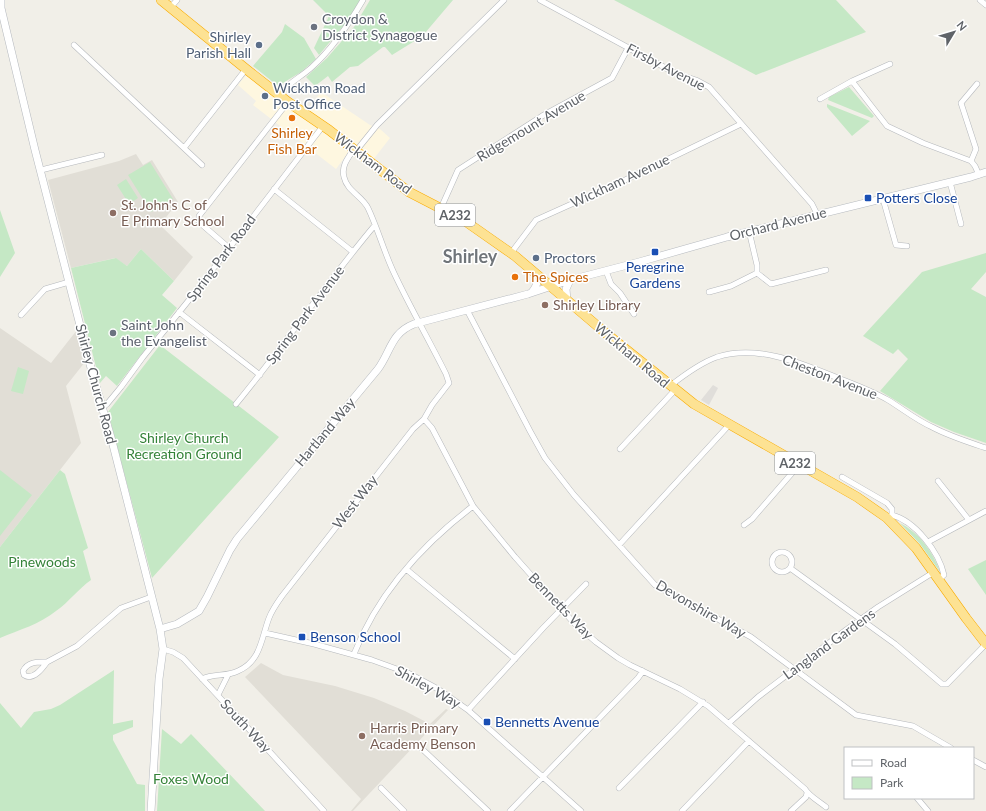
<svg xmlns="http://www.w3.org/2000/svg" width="986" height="811" font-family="Lato,sans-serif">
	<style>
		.commercial { fill: #fef7e0 }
		.industrial { fill: #e0deda }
		.education { fill: #e1ded6 }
		.green { fill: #c5e8c5 }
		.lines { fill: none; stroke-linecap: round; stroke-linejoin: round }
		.street-casing { stroke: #b5b8bc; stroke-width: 6 }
		.secondary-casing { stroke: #b6babf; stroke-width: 8 }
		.highway-casing { stroke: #f9ab00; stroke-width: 10 }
		.street { stroke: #fff; stroke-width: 5 }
		.secondary { stroke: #fff; stroke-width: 7 }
		.highway { stroke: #fde293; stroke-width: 9 }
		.worship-dot { fill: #6b7280; stroke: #fff; stroke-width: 1.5 }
		.service-dot { fill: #5c6f8a; stroke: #fff; stroke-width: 1.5 }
		.food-dot { fill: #e8710a; stroke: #fff; stroke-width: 1.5 }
		.transit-dot { fill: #1a4fb4; stroke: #fff; stroke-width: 1.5 }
		.education-dot { fill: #8d6e63; stroke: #fff; stroke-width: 1.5 }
		.labels { text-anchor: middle; stroke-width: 3; stroke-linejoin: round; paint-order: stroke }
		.shield { fill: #fff; stroke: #8f9295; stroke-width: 1 }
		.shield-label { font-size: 13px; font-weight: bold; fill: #5f6368 }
		.worship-label { font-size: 14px; fill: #5b616d; stroke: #fff; text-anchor: start }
		.service-label { font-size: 14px; fill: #4e5e75; stroke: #fff; text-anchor: start }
		.street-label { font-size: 14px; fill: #5f6368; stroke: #fff }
		.food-label { font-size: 14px; fill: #c56008; stroke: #fff }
		.transit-label { font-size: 14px; fill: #164399; stroke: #fff; text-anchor: start }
		.education-label { font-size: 14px; fill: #785e54; stroke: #fff; text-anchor: start }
		.park-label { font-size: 14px; fill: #348238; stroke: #fff }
		.district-label { font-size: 18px; font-weight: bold; fill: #70757a; stroke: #fff }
	</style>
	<rect width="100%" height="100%" fill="#f1efe8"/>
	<path class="commercial" d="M247,74l55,42 19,-24 49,33 10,4 10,9 -21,27 -19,-15 -14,19 -83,-64 3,-4 -18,-16z"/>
	<path class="industrial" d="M713,385l5,3 -9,17 -8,-5z"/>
	<path class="education" d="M136,154l7,11 9,-5 26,42 -18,23 33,32 -19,24 -33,-32 -14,17 -12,-8 -44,10 -23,-88 71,-19z
		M0,328l51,35 26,-33 8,32 -19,24 15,57 -81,104z
		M261,663l22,12 52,11 39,12 31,13 25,13 16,-15 2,1 -95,101h-2l10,-12 -116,-122z"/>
	<path class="green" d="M313,0h47l-11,19 -30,36 -5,-7 15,-32z
		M370,0h83l-28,33 -12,9 -21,13 -7,-8h-2l-25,19 -8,1 -18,15 -4,-6 -13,10 -9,-9 21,-19 27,-31z
		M614,0h222l30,32 -110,43z
		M285,24l19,14 12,21 -15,13 -23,14 -25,-20 29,-34z
		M849,87l25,29 -2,2 -44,-18 1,-3z
		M827,104l43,17 -18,15 -25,-29z
		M150,162l23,37 -22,13 -23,-37z
		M126,179l12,19 -9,6 -12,-19z
		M0,210l15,43 -15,24z
		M141,249l33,32 -12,14 15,13 -60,78 -11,-10 -6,7 -29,-115 45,-10 11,8z
		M986,253v19l-15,17 15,8v146l-32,-11 -23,-10 -51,-31 28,-32 -10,-10 -5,5 -30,-18 59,-64z
		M160,345l119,92 -127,141 -44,-166z
		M18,367l11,4 -6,23 -12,-3z
		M0,470l32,25 -32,41z
		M60,470l5,4 23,74 -5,3 8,29c-13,9 -22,22 -35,31 -16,13 -37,19 -56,27v-91z
		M900,523c19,10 33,28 40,49l-20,-28z
		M986,560v35l-18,-26z
		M114,670l-1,54 20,-4v7l-20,8v5l24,44 8,1v26h-145v-108l21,25 13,-16 17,-3 9,-4z
		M162,729l19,15 10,-10 74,77h-108z"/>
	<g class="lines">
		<defs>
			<path id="street" d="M540,0l135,73 21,7 13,7 103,117 5,10
				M980,0l6,5
				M170,8l7,-8
				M74,45l128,120
				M852,81l35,45 36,17 48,18 4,5 4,9
				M279,95c11,-14 21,-17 33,-28 21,-19 37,-43 51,-67
				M820,99l32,-18 38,-17
				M184,148l62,-79
				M356,151l21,-26 127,-125
				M971,161l5,-12 -15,-46 16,-19
				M41,170l61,-15
				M950,182l11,42
				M274,189l79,63
				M883,199l13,46 11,1
				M441,208l17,-38 84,-54 70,-38 16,-30
				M749,231l8,34v8
				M229,248l-30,-26v-6l89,-114
				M511,253l25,-33 89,-40 116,-56
				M606,271l5,13 9,9 14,21
				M709,292l22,-6 26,-13 14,11 55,-14
				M467,310l63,121 15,27 29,37 81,90 96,52 105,78 57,11 38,22
				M179,312l81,63
				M21,315l24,-26 24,-7
				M670,386c14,-11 30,-23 47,-29 40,-13 84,6 121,21 16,6 34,13 50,22 15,9 28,20 44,27 17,9 36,15 54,21
				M236,404c48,-58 90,-121 139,-179
				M102,408l5,-4 14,-17 22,-30 50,-62 130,-169
				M424,419l8,9 41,78 42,51 59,66 22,19 22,16 12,7 50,24 28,17 97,83c4,7 15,13 21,18
				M620,449l55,-59
				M842,477l45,26 5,6v6
				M938,481l31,39
				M887,518l5,-3c23,6 47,37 52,60l-5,4
				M744,525l8,-6 47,-54
				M928,542l58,-31
				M619,545l110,-120
				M772 562a10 10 0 1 1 20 0a10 10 0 1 1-20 0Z
				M790,568l105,76 47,40h5l39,-40
				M406,569l109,90
				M265,633l49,11 58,16 36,13 30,16 30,21 113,101
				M163,649l10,3 10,6 76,82 65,71
				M354,654c24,-61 68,-109 119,-148
				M47,662l30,-16 44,-38 30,-11
				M47,662c-5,7 -14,19 -23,13l-1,-4c5,-10 15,-9 24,-9z
				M202,679c12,-6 24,-2 36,-8 23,-10 23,-32 31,-53 3,-8 8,-15 13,-22l131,-167 11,-10 8,-14 17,-22 -3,-9c-17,-34 -36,-67 -52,-101 -10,-21 -16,-44 -26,-65 -6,-12 -21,-17 -24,-31 -3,-11 4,-19 10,-28
				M218,695l10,-20
				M468,710l76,-83 42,-43
				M729,723l29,-26 88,-67 32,-23 56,-35
				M420,747l68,64
				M973,760l13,7
				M381,788l23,23
				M619,788l84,-86
				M917,798l11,13
				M510,811l128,-133 5,-7
				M682,811l67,-70
				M791,811l15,-14 1,-4"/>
			<path id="secondary" d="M1,0v8l34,142 57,222 20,69 48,188 3,20 -4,30 -8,132
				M532,292c5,-6 7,-12 3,-19
				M567,300l-1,-11 4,-9
				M160,629l17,-5 22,-13 8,-14 23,-47 7,-11 141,-170c13,-18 13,-36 36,-45l114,-30 42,-14 69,-18 88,-25 244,-60 15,-5"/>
			<path id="highway" d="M161,0l85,69 42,33 41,28 80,62 56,29 50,35 93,79 86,69 163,93 30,21 29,30 50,70 20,26"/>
		</defs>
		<use href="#street" class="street-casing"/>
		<use href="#secondary" class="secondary-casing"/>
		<use href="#highway" class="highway-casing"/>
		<use href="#street" class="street"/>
		<use href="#secondary" class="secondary"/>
		<use href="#highway" class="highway"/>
	</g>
	<g class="worship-dot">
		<circle cx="314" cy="27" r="4"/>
		<circle cx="113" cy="333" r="4"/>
	</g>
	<g class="service-dot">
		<circle cx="259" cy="45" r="4"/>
		<circle cx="265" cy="96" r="4"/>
		<circle cx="536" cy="258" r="4"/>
	</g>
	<g class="food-dot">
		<circle cx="292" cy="118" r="4"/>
		<circle cx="515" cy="277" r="4"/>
	</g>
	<g class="transit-dot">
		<rect x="864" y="194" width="8" height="8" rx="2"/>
		<rect x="651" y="248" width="8" height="8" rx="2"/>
		<rect x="298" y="633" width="8" height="8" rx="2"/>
		<rect x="483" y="718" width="8" height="8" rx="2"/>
	</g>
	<g class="education-dot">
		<circle cx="113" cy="213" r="4"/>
		<circle cx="545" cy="305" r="4"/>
		<circle cx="362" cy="736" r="4"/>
	</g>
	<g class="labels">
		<g class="shield">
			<rect x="435" y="204" width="40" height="22" rx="3"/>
			<rect x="775" y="452" width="40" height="22" rx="3"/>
		</g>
		<g class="shield-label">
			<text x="455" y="220">A232</text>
			<text x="795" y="468">A232</text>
		</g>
		<g class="worship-label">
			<text x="322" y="24">Croydon &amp;<tspan x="322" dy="16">District Synagogue</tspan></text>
			<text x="121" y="330">Saint John<tspan x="121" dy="16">the Evangelist</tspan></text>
		</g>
		<g class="service-label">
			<text x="251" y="42" text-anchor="end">Shirley<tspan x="251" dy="16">Parish Hall</tspan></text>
			<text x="273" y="93">Wickham Road<tspan x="273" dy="16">Post Office</tspan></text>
			<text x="544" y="263">Proctors</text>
		</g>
		<g class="street-label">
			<text transform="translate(666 67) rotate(27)" y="5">Firsby Avenue</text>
			<text transform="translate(531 126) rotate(-31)" y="5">Ridgemount Avenue</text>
			<text transform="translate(373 163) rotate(37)" y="5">Wickham Road</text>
			<text transform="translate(620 181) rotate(-25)" y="5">Wickham Avenue</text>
			<text transform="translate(778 224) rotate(-14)" y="5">Orchard Avenue</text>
			<text transform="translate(221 258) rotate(-53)" y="5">Spring Park Road</text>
			<text transform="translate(305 315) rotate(-53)" y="5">Spring Park Avenue</text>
			<text transform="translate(632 355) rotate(40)" y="5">Wickham Road</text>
			<text transform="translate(830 377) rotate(21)" y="5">Cheston Avenue</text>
			<text transform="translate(96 384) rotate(75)" y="5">Shirley Church Road</text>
			<text transform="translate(325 432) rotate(-50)" y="5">Hartland Way</text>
			<text transform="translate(355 502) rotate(-52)" y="5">West Way</text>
			<text transform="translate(561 606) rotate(46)" y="5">Bennetts Way</text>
			<text transform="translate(701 609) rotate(30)" y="5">Devonshire Way</text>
			<text transform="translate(829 644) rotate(-36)" y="5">Langland Gardens</text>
			<text transform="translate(428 687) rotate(29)" y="5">Shirley Way</text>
			<text transform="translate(246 726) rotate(47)" y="5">South Way</text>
		</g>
		<g class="food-label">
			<text x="292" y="138">Shirley<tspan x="292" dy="16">Fish Bar</tspan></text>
			<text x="523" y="282" text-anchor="start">The Spices</text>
		</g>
		<g class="transit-label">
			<text x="876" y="203">Potters Close</text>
			<text x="655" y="272" text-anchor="middle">Peregrine<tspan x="655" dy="16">Gardens</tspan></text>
			<text x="310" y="642">Benson School</text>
			<text x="495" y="727">Bennetts Avenue</text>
		</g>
		<g class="education-label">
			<text x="121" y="210">St. John's C of<tspan x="121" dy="16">E Primary School</tspan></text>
			<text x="553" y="310">Shirley Library</text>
			<text x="370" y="733">Harris Primary<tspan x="370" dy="16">Academy Benson</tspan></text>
		</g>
		<g class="park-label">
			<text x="184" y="443">Shirley Church<tspan x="184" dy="16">Recreation Ground</tspan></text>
			<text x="42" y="567">Pinewoods</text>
			<text x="191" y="784">Foxes Wood</text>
		</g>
		<g class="district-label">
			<text x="470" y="263">Shirley</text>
		</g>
	</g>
	<rect x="844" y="747" width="130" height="52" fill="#ffffff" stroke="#bfc1c3"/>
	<rect x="852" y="760" width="20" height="6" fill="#ffffff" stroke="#bfc1c3"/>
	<text x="880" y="767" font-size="12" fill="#5f6368">Road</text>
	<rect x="852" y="777" width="20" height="12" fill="#c5e8c5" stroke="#bfc1c3"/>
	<text x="880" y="787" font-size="12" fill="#5f6368">Park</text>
	<g transform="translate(954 32) rotate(52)" stroke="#ffffff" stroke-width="3" paint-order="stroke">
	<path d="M0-3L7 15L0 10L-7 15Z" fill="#5f6368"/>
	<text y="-6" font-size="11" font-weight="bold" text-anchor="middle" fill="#5f6368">N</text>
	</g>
</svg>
